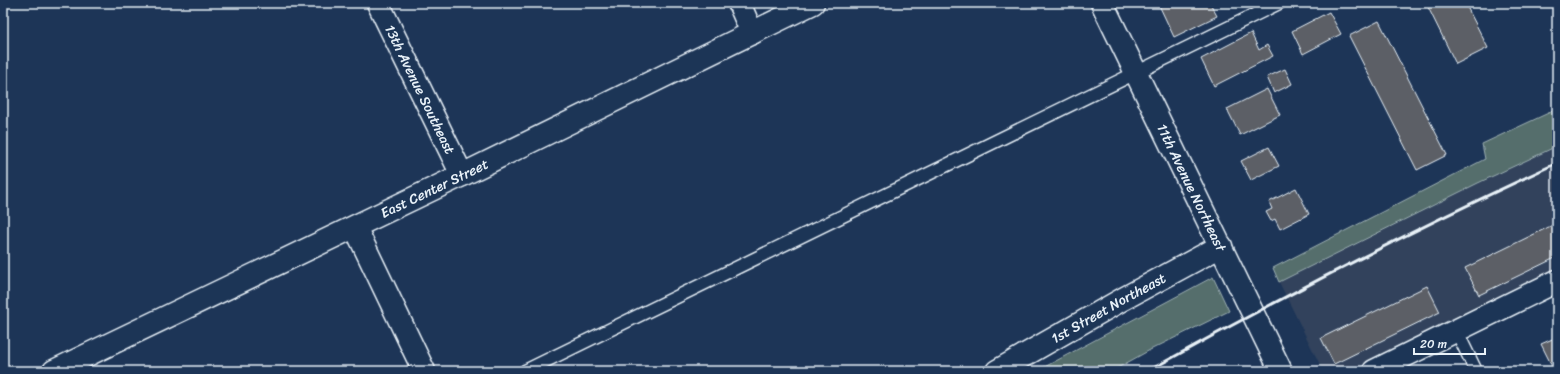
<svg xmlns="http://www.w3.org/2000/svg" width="1560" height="374" font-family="Sriracha,sans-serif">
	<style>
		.built { fill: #30425c }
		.green { fill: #546e6c; stroke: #9eb0b2 }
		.building { fill: #5b5f66; stroke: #e8f1f8 }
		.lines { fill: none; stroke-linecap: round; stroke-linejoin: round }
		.service-casing { stroke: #e8f1f8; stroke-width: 15 }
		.minor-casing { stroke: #e8f1f8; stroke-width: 25 }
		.tertiary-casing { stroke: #e8f1f8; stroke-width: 25 }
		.secondary-casing { stroke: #e8f1f8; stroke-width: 25 }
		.service { stroke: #1d3557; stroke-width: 12 }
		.minor { stroke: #1d3557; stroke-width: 22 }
		.tertiary { stroke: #1d3557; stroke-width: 22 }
		.secondary { stroke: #1d3557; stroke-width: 22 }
		.rail { stroke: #e8f1f8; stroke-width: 3 }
		.labels { text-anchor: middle; stroke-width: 4; stroke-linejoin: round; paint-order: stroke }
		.street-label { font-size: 14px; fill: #e8f1f8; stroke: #1d3557 }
	</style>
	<rect width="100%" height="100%" fill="#1d3557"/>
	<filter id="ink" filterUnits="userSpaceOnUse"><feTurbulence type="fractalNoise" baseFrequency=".025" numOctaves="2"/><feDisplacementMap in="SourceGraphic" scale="8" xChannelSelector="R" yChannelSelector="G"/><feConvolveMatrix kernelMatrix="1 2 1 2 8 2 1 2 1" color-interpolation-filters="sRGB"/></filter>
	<g filter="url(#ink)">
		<path class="built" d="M1557,146v125l-208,100h-26l-44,-89 199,-99z"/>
		<path class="green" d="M1557,109v37l-79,37 -199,99 -6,-14 212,-109 -3,-15z
			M1213,277l16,34 -79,39 -38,21h-75z"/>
		<path class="building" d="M1158,3h52l7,13 -43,21z
			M1426,3h39l23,45 -32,16z
			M1329,12l12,22 -38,20 -11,-23z
			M1379,21l68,134 -30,15 -68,-134z
			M1251,33l8,17 8,-5 6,11 -59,30 -13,-27z
			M1285,69l7,15 -18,9 -7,-16z
			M1267,89l13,26 -40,20 -13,-26z
			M1269,147l10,19 -28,14 -10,-19z
			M1296,188l13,26 -29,15 -5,-10 -4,2 -5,-9 6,-3 -3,-7z
			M1557,223v34l-78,38 -14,-27z
			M1427,286l13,26 -106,52 -13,-26z
			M1557,337v27l-5,2 -11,-22z"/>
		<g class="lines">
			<defs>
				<path id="service" d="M1456,330l20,41
					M525,371l754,-368"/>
				<g id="minor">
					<path id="s1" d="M378,3l84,172"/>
					<path d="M739,3l13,30"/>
					<path d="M355,227l69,144"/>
					<path id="s2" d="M997,371l126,-72 98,-53"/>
					<path d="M1374,371l183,-90"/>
				</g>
				<g id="tertiary">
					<path id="s3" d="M54,371l408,-196 351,-172"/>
				</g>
				<g id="secondary">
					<path id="s4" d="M1102,3l179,368"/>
				</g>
			</defs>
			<use href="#service" class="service-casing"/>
			<use href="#minor" class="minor-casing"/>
			<use href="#tertiary" class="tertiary-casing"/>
			<use href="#secondary" class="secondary-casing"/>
			<use href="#service" class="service"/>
			<use href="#minor" class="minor"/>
			<use href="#tertiary" class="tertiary"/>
			<use href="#secondary" class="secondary"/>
			<path class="rail" d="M1148,371c134,-74 270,-144 409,-208"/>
		</g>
	</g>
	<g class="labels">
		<g class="street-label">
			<text dy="5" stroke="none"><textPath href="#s1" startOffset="96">13th Avenue Southeast</textPath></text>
			<text dy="5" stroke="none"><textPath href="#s4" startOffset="205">11th Avenue Northeast</textPath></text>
			<text dy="5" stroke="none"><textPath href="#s3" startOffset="422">East Center Street</textPath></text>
			<text dy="5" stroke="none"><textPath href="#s2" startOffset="128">1st Street Northeast</textPath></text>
		</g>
	</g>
	<rect width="1560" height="374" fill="none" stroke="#1d3557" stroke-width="16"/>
	<rect x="8" y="8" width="1544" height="358" fill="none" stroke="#e8f1f8" stroke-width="1.5" filter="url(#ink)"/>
	<path d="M1414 348v6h71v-6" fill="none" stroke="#e8f1f8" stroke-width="2"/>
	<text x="1420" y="348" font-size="12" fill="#e8f1f8" stroke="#1d3557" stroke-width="3" paint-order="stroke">20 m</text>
</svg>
